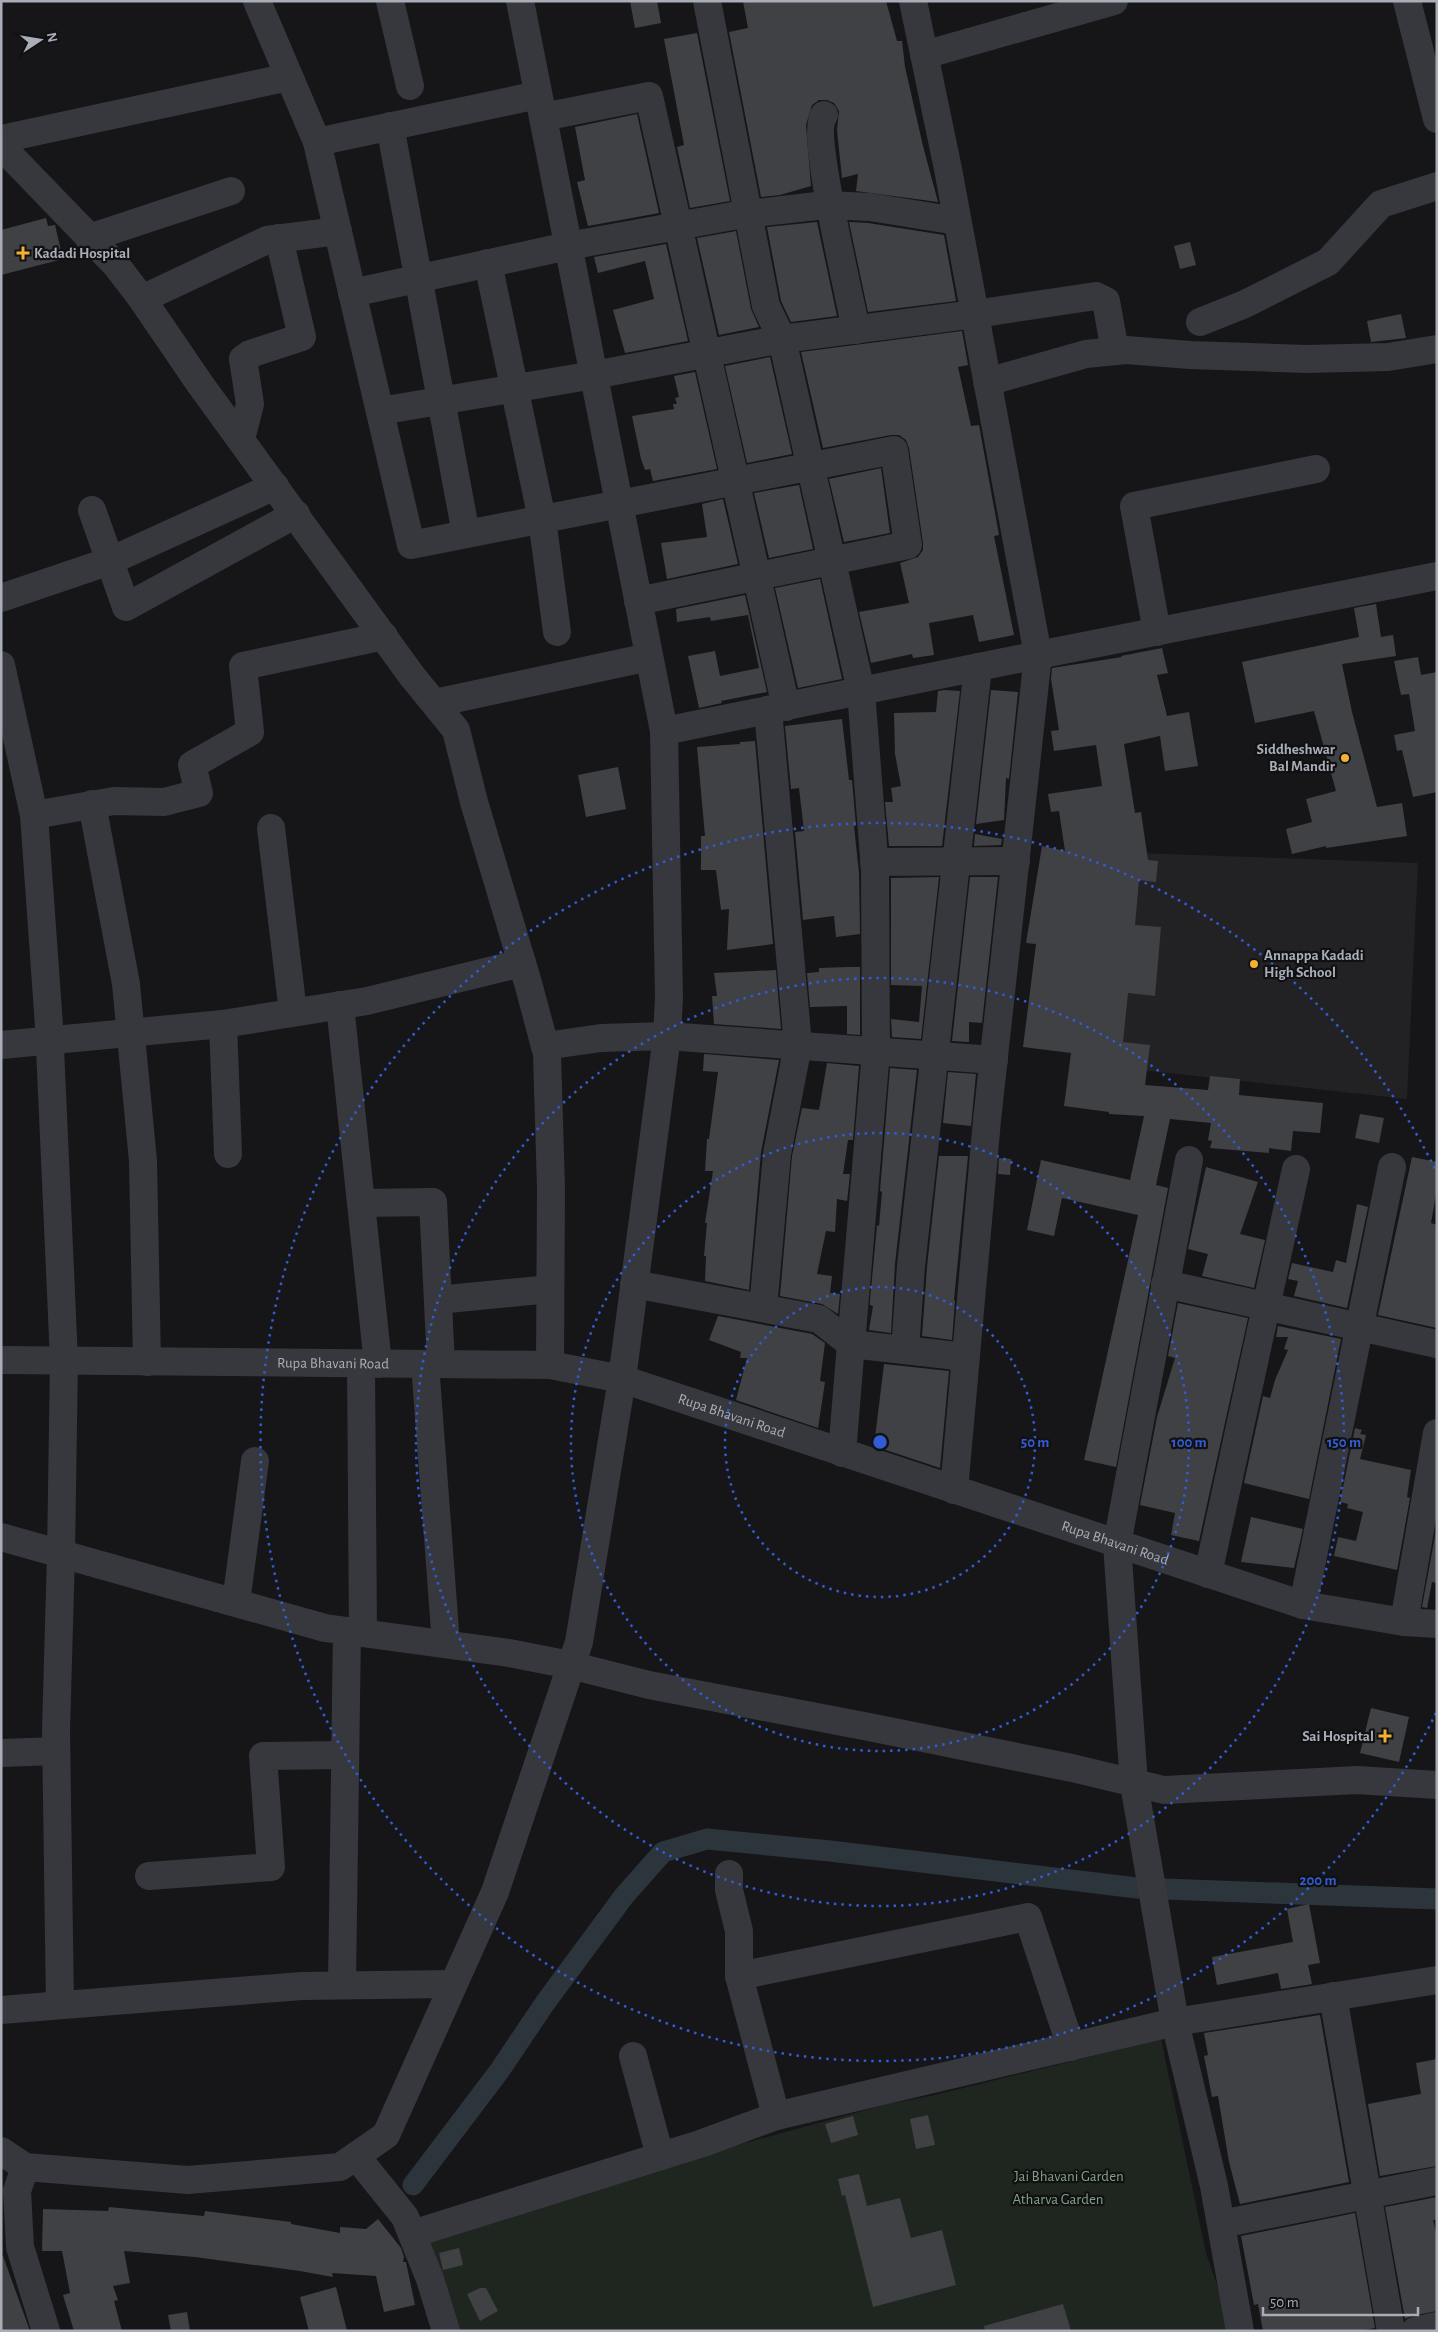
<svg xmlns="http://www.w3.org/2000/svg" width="1438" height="2332" font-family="'Alegreya Sans',sans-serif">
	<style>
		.built { fill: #222225 }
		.green { fill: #1e261f }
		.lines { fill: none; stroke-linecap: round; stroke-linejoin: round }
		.canal { stroke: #2c353c; stroke-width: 21 }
		.building { fill: #404145 }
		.minor { stroke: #37383d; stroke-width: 28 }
		.ring { fill: none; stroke: #325cd3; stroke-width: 2.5; stroke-dasharray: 2.5 5 }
		.poi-dot { fill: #f2b134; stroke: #111113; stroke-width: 2 }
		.labels { text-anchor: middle; stroke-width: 4.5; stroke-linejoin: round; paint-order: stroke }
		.poi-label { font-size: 15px; font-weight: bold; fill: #a8adb8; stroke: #111113; text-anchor: start }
		.street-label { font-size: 15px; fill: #a8adb8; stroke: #111113 }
		.park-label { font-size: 15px; fill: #7fa381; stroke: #111113 }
		.centre { fill: #325cd3; stroke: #111113; stroke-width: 2.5 }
		.ring-label { font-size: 15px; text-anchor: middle; font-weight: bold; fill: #325cd3; stroke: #111113; stroke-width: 4.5; stroke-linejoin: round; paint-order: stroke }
	</style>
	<rect width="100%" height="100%" fill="#161618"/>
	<path class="built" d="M1108,852l310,11 -11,236 -322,-35z"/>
	<path class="green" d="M1161,2039l45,214 27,78h-792l-29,-97 476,-130 43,-8z"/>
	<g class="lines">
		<path class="canal" d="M413,2185l87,-115 45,-67 79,-107 39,-44 44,-13 123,12 307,37 300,11"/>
	</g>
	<path class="building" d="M630,1h27l4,22 -26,5z
		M743,1h143l11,40h5l3,26 18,79 15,56 -82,-11 2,-17 -16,4 -5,-48 2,-19 -5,-8 -7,-3h-8l-7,5 -6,20 5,61 -31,9 -19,2 -32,-165 19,-4z
		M697,33l33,168 -40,7 -13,-61 7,-2 -20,-106z
		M637,114l22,99 -71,13 -11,-44 8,-2 -10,-53z
		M46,218l2,8 7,-1 8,34 -62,16v-45z
		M817,222l20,94 -46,6 -10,-21 -14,-74z
		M849,222l19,1 76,12 12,66 -88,11z
		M736,231l15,78 8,18 -40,8 -22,-97z
		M1190,242l6,23 -16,4 -6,-23z
		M666,244l22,97 -63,12 -12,-43 41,-11 -9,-38 -47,12 -4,-16z
		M1401,314l5,24 -35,4 -4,-21z
		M962,331l6,34 -10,2 13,59 8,-1 20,110 -5,1 20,99 -35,7 -6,-27 -44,8 5,32 -21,3 -1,-4 -41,9 -12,-51 50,-9 -9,-40 18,-6 5,-7v-7l-14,-95 -3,-8 -7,-5h-8l-68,13 -22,-96z
		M770,357l22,97 -45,9 -22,-97z
		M695,372l22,97 -64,12 -3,-12 -5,1 -4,-11 -9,-43 42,-7 -1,-5h4l-2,-6 4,-1 -5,-21z
		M881,468l9,65 -46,9 -15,-63z
		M799,485l14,64 -44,9 -15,-65z
		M723,499l15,65 -71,15 -6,-36 46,-6 -5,-33z
		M820,579l22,100 -44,9 -23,-100z
		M745,595l22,97 -46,9 1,2 -23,5 -11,-52 27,-5 5,25 39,-8 -11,-53 -37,6 -1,-4 -33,5 -1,-13z
		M1376,604l5,33 12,-2 3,21 -54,8 10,48 25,95 25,-4 5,33 -81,12v-2l-34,8 -6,-25 26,-7 -6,-23 30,-8 -22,-80 -59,12 -13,-61 117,-25 -5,-29z
		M1162,648l6,25 -11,2 10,41 22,-4 9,54 -33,5 -5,-35 -36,8 11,69 6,-1 7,48 10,1 -2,21 -17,-2 -4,45 26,2 -6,69 -27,-3 -5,49 27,3 -5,40 63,5 2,-14 30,3 -1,16 84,8 -3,30 -27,-2 -2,20 -22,-3v5l-59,-5 2,-7 -4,-1 3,-17 -41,-4 -14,66 12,3 -52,279 -32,-7 54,-245 -76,-17 -8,38 -27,-6 14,-70 89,20 14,-64 -35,-2v-2l-45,-6 7,-53 -48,-6 13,-103 -10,-1 16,-97 23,5 -6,-40 -8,1 -3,-18 54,-8 -6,-41 -42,6 -3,-20 8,-1 -8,-51 1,-11 70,-11 -1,-1z
		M1418,657l3,18 16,-3v120l-24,5 -11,-47 -5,1 -3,-16 21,-4 -6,-37 -8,1 -7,-34z
		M945,690l15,1 -18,155h-53l-4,-44h8l-2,-14 10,-2 -6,-32 -1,-41 42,-1 2,-21z
		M991,690l27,2 -9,87 -3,-1 -2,42 -28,4z
		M842,719l7,61h3l4,46h-2l5,47 1,61 -24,3 -2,-21 -31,4 -8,-88 9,-1 -5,-43 -8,1 -6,-63z
		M755,741l18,203 -46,6 2,-41 -8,1 -5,-40h-15v-34h4l-8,-89 43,-3v-2z
		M618,767l8,42 -40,8 -8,-42z
		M975,834l27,5 -1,6 -27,1z
		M939,877l-18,162 -29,-2 -1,-18 28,3 3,-36 -31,-1v-107z
		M970,877h28l-16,146 -13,-1v20l-17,-1z
		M848,967h12v68l-13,-1v-28l-37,1 -3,-34 12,-1v-4z
		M776,970l5,59 -67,-5 -2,-28h5l-3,-23z
		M704,1054l75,6 -18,92 -12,138 -44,-9 1,-25h-2l3,-33h-2l8,-52h-8l2,-32h2l9,-67 -15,-1z
		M827,1063l32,3 -6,74h-5l-5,34h7l-2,19 -1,8 -10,-2 -2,33 -9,-1 -9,43 15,2 -2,17 10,1 -2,20 -16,-10 -42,-8 12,-140 10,-48 17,2z
		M890,1068l27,2 -22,194 -4,69 -22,-3 4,-24 -3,-1v-5l7,-75 2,1 3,-34 -2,-1z
		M948,1072l28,2 -5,52 -28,-3z
		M1360,1114l24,4 -5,25 -24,-5z
		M939,1156h29l-14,144 1,1 -3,39 -30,-4 5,-69z
		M1412,1157l25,5v27l-6,34 6,2v103l-59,-13z
		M999,1158l12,1 -1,16 -12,-1z
		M1206,1167l52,15 -18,52 25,6 -11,48 -52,-12 6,-22 -20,-5z
		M1357,1204l11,3 -21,101 -53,-12 4,-15 -10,-2 4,-16 41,9 3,-12 10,3z
		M1178,1303l70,15 -49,223 -28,-6 4,-22 -35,-8 17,-88 18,-59 -7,-2z
		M718,1316l94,18 13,9 -5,38 5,1 -7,46 -82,-28 11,-42h-7l1,-6 -32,-12z
		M1278,1326l63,13 -32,160 -65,-16 19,-87 7,2 5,-18 13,-30 -4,-1 4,-12h-12z
		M884,1364l65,7 -9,97 -66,-22z
		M1355,1428l7,2 -2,4 6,1 -6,24 51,11 -4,27 3,1 -13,72 -63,-14 4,-19 18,4 7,-29 -16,-4 1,-4 -8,-2z
		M1251,1517l52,12 -9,39 -53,-6z
		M1437,1525v58l-5,-1 -5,26 -5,-1z
		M1371,1708l38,9 -10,45 -39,-9z
		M1309,1904l11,59 -12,2 4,19 -31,5 -3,-16 -61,12 -5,-28 81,-15 -6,-33z
		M1320,2015l29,167 -109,22 -11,-42 -11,-66 -6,1 -8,-41 4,-1 -4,-22z
		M1437,2059v107l-57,10 -12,-72 53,-10 -5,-31z
		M928,2115l7,30 -19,4 -6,-30z
		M853,2116l5,19 -27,8 -6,-19z
		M859,2174l8,32 33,-8 11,40 31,-8 14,55 -83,22 -28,-112 -3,1 -4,-17z
		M1437,2197v23h-4l4,16v75l-25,5 -7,3 -20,-112z
		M109,2207l95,9 1,-5 86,11v2l49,9v-6l26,2 12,-10 23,29 3,9 -1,5h3l9,43 -31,7 -8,-36 -44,-3 1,4 -33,-6 -105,-14 -71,-6 6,32 -17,3 5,14 -4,1 8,30h-48l-11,-36 7,-2 -8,-42h-20l1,-42 65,2z
		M1355,2213l20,115 -18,3h-94l-5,-27 -4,1 -13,-69z
		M459,2248l4,17 -20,5 -4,-17z
		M1,2256h2l27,75h-29z
		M336,2287l11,44h-38l-9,-34z
		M480,2288h6l12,23 -18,10 -13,-27z
		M1063,2304l8,27h-86l-1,-5z
		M187,2312l3,19h-19l-3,-16z"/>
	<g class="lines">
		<g class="minor">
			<path d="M257,1l60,141 94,403 483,-95 14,95 -270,56"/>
			<path d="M390,1l20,85"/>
			<path d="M707,1l59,305 16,33 79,352 14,179 1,181 -25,293"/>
			<path d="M913,1l35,168 90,486 -51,465 -33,370"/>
			<path d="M1407,1l30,118"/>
			<path d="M924,55l190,-54"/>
			<path d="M824,115c-14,19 26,182 32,215"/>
			<path d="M543,117l106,-21 137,611"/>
			<path d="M390,126l76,408"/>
			<path d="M1,139l288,-62"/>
			<path d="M317,142l221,-47"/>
			<path d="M1,146l115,119 26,34 58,85 212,292 44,54 18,72 54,181 19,71 4,134 -1,177"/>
			<path d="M89,238l142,-47"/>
			<path d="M488,263l54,256 15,113"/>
			<path d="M352,293l216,-47 170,-31 88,-10 44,2 87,14"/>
			<path d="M142,299l125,-59 71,-9"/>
			<path d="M1200,322l45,-18 83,-42 53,-58 56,-18"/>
			<path d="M987,382l99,-28 40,-4 64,5 116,4 82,-2 49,-8"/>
			<path d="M380,411l214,-36 188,-36 193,-25 121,-18 10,5 9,50"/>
			<path d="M241,439l9,-35 -7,-45 7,-5 52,-17 -23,-99"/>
			<path d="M92,510l34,97 170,-93"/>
			<path d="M1,598l109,-37 165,-75"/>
			<path d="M1157,632l-23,-126 182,-37"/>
			<path d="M1,665l33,150 15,211 15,334 -3,194 -5,177 4,274"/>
			<path d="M435,703l214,-46"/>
			<path d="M664,731l374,-76 399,-79"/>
			<path d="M92,804l34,180 17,177 4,201"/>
			<path d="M34,815l80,-14 50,1 35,-9 -7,-28 58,-33 -7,-66 141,-30"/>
			<path d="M271,828l22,184"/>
			<path d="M874,862l142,-1"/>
			<path d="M340,1005l38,359"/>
			<path d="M223,1024l5,130"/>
			<path d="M1,1045l222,-21 144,-23 155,-38"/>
			<path d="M545,1046l56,-8 66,-2 327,24"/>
			<path d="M1189,1160l-72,384 17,240 41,238 39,164 26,145"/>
			<path d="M361,1203l72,-1 8,162"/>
			<path d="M634,1284l185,35 32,25"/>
			<path d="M1165,1284l272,60"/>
			<path d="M438,1300l112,-11"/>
			<path d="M763,1308l14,-154 21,-109 -30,-335"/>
			<path d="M905,1350l6,-84 67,-599"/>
			<path id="s1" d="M1,1360l549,5 72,14 681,226 101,17 33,2"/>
			<path d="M361,1364l2,269"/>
			<path d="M425,1364l21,280"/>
			<path d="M842,1453l9,-109 115,13"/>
			<path d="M1,1537l324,91 184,25 61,12 79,20 220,42 203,41 92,22 193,-10 80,5"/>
			<path d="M1208,1574l88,-405"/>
			<path d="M236,1602l19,-141"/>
			<path d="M1303,1605l89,-438"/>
			<path d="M1404,1622l33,-189"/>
			<path d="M1,1753l55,-2"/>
			<path d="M729,1874v16l10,41v45"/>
			<path d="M149,1876l122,-9 -8,-111 82,-1"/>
			<path d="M342,1985l5,-354"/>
			<path d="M1333,1996l58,335"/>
			<path d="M1,2010l301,-24 151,-2"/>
			<path d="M633,2056l27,100"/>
			<path d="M776,2116l-37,-140 289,-59 43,130"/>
			<path d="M1,2151l24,16 163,13 152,-13 46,-32 109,-243 84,-250 43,-263 45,-343 2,-39 -5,-266 -144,-730"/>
			<path d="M356,2156l49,61 25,62 16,52"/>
			<path d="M25,2167l-8,24 3,56 26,84"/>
			<path d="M1221,2224l216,-43"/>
			<path d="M412,2234l291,-91 73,-27 399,-94 262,-42"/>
			<path d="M1415,2331l22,-5"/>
		</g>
	</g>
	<g class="ring">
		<circle cx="880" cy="1442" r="155"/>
		<circle cx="880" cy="1442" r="309"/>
		<circle cx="880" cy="1442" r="464"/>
		<path d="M1436 1713A619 619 0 1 1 1436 1171"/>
	</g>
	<g class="poi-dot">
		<path d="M20.5 245.5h5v5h5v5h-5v5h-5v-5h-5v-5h5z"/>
		<circle cx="1345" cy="758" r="5"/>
		<circle cx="1254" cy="964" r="5"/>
		<path d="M1382.5 1728.5h5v5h5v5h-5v5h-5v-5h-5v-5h5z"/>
	</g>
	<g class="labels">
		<g class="poi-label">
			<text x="34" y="258">Kadadi Hospital</text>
			<text x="1335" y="754" text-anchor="end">Siddheshwar<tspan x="1335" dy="17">Bal Mandir</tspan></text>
			<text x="1264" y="960">Annappa Kadadi<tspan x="1264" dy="17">High School</tspan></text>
			<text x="1374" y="1741" text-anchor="end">Sai Hospital</text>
		</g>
		<g class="street-label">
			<text dy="5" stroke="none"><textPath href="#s1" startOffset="332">Rupa Bhavani Road</textPath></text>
			<text dy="5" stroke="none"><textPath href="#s1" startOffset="738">Rupa Bhavani Road</textPath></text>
			<text dy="5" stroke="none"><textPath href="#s1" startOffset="1142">Rupa Bhavani Road</textPath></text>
		</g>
		<g class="park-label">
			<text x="1069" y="2181">Jai Bhavani Garden</text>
			<text x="1058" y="2204">Atharva Garden</text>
		</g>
	</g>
	<circle cx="880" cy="1442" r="8" class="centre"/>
	<g class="ring-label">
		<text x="1035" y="1447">50 m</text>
		<text x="1189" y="1447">100 m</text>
		<text x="1344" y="1447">150 m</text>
		<text x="1318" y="1885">200 m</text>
	</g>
	<rect width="1438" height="2332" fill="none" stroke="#a8adb8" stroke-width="5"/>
	<g transform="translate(40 40) rotate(78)" stroke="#111113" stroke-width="4" paint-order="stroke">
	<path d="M0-4L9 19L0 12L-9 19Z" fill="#a8adb8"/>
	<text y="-8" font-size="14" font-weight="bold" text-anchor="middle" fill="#a8adb8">N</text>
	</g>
	<path d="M1263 2307v8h155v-8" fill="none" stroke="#a8adb8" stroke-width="2.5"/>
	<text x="1270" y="2307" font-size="15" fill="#a8adb8" stroke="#111113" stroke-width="4" paint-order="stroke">50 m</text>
</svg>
